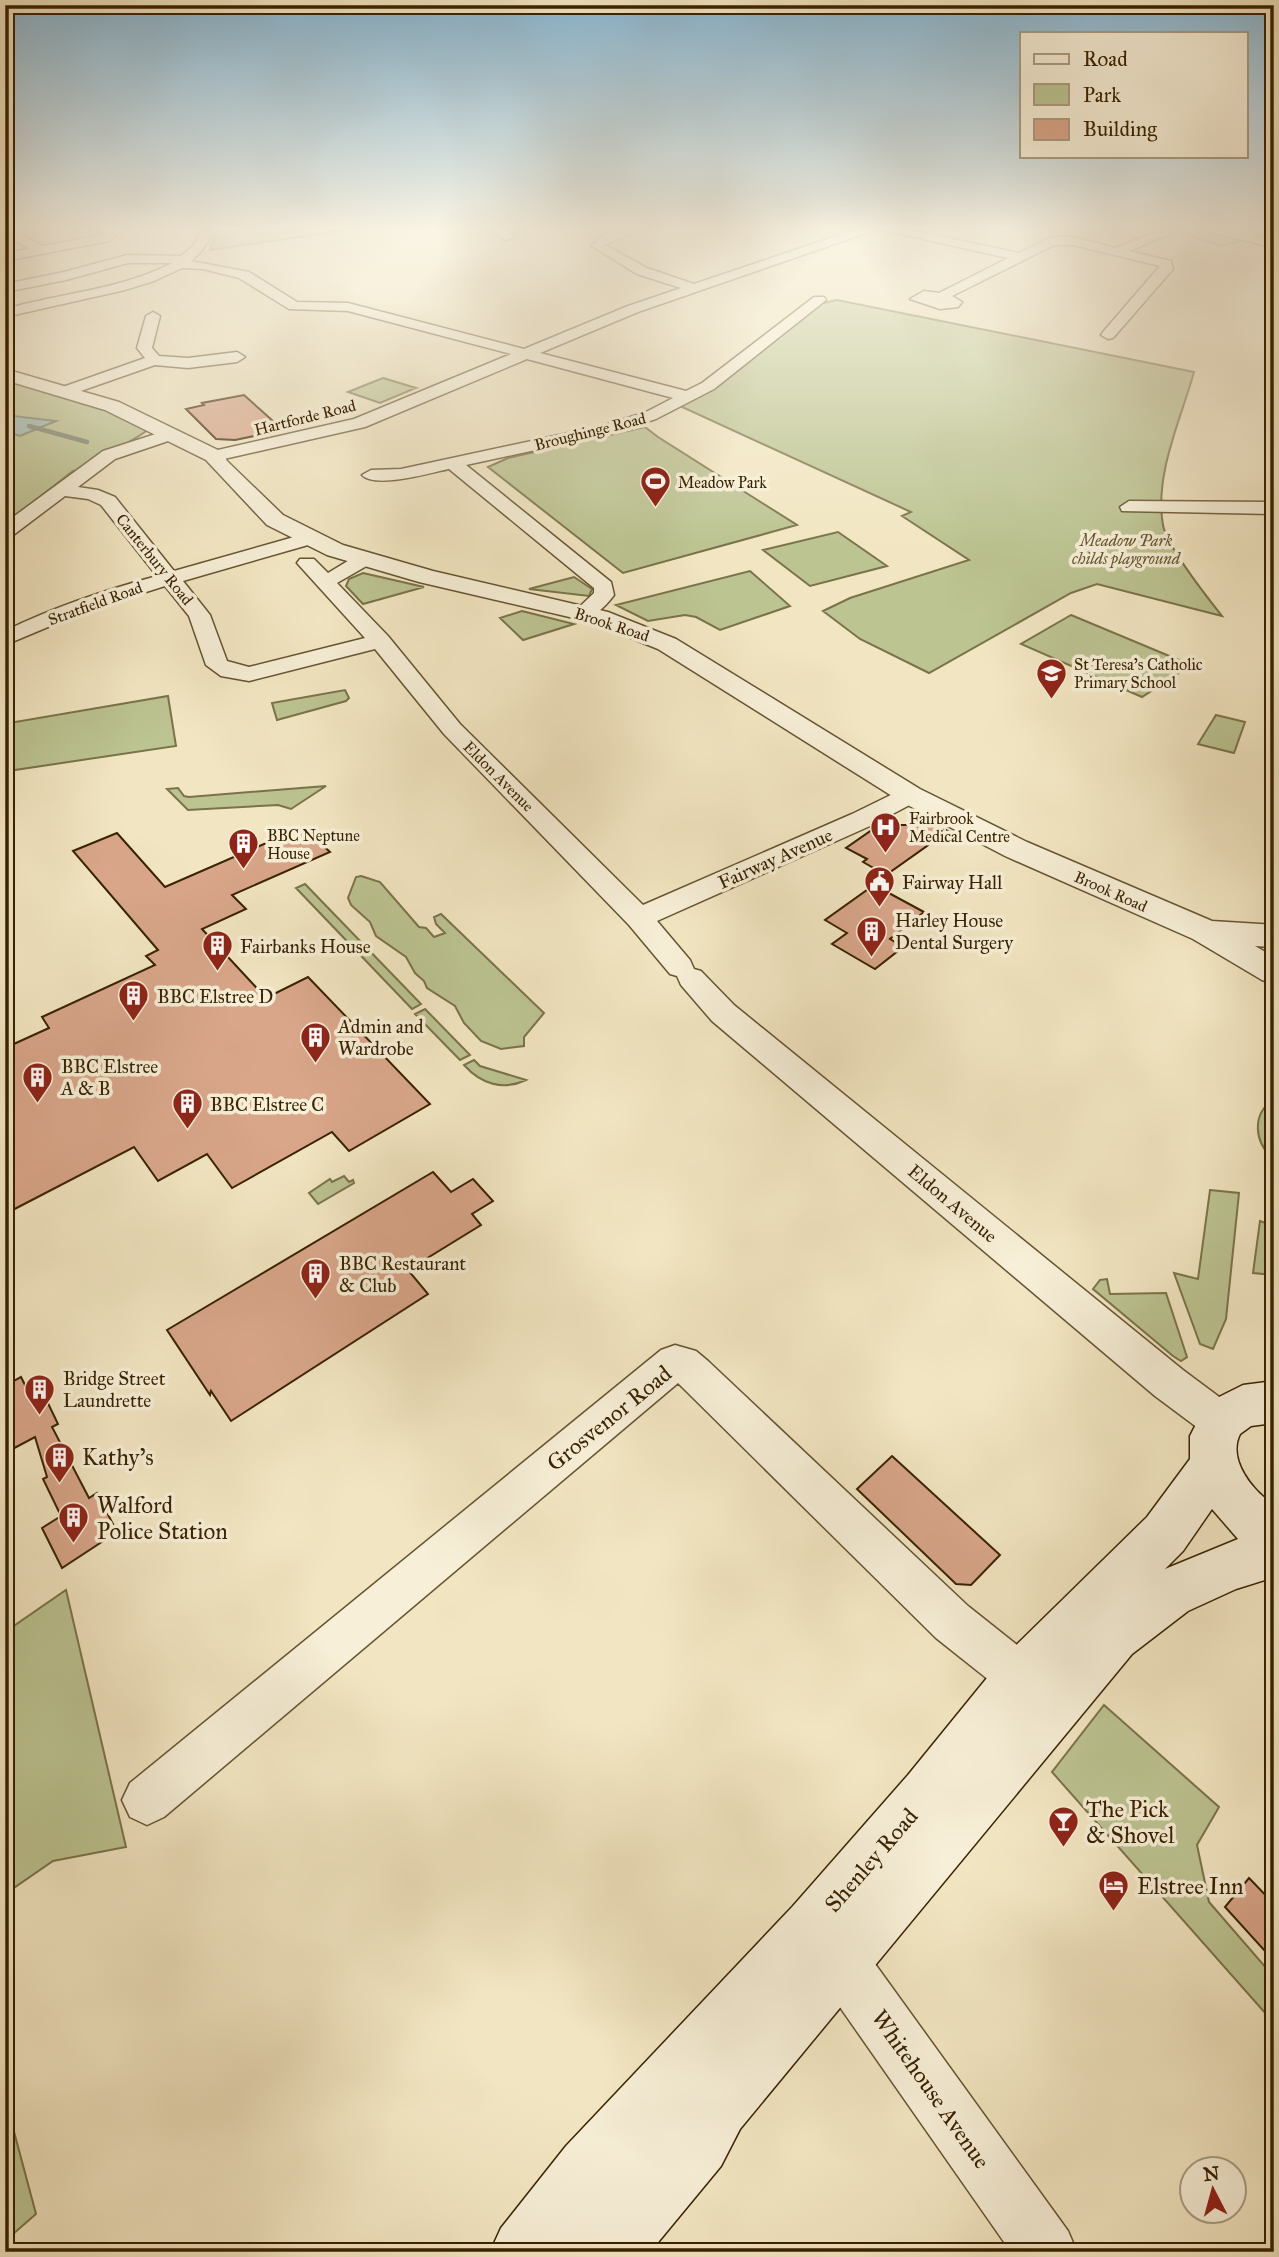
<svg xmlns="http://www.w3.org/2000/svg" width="1279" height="2257" font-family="'IM FELL Great Primer',serif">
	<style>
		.green { fill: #bcc492; stroke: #7a7349; stroke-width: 2 }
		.water { fill: #9cbeb9; stroke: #74806f; stroke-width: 2 }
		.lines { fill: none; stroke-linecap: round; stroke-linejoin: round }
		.stream { stroke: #74806f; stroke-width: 4.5 }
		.building { fill: #d9a68a; stroke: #382200; stroke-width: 2 }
		.minor-casing { stroke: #665330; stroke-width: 3 }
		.tertiary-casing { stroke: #665330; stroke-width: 3 }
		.secondary-casing { stroke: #382200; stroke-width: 3 }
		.minor { fill: #f7efd7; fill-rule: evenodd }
		.tertiary { fill: #f7efd7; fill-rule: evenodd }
		.secondary { fill: #f7efd7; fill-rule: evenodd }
		.labels { text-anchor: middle; stroke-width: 7; stroke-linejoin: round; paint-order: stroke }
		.far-street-label { font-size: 16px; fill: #382200; stroke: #f7efd7 }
		.far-poi-label { font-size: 16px; fill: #382200; stroke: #f7efd7; text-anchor: start }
		.far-park-label { font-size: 16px; font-style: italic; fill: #60532c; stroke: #f7efd7 }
		.street-label { font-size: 19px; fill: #382200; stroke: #f7efd7 }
		.poi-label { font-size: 19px; fill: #382200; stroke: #f7efd7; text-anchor: start }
		.near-street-label { font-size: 23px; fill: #382200; stroke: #f7efd7 }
		.near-poi-label { font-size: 23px; fill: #382200; stroke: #f7efd7; text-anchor: start }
	</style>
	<rect width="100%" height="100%" fill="#f2e6c2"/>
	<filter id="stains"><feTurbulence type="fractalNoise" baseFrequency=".00286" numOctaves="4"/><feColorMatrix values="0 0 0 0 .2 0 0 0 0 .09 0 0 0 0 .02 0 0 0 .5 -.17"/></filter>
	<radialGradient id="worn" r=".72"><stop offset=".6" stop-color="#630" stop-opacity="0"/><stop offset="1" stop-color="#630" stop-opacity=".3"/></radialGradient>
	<path class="green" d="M218,228h144l-152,22z
		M1190,228h12l40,13 -21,5 -42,-14z
		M837,300l357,72c-13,47 -40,103 -31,153 4,22 44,72 59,91l-125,-32 -26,9 -142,80 -69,-34 -37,-28 27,-13 119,-38 -67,-44 9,-4 -231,-106 139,-102z
		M383,378l33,10 -36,15 -32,-11z
		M5,380l101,28 44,20c-7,7 -70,43 -77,43l-68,53z
		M645,427l13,10 139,88 -174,48 -135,-106 20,-9z
		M838,532l49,34 -77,20 -47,-36z
		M750,571l40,35 -70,24 -24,-13 -11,-2 -37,6 -32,-16z
		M363,573l61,14 -61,17 -17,-18 3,-7z
		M574,577l18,12 -3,7 -60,-7z
		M522,611l52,13 -51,16 -23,-22z
		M1071,615l120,50 -49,32 -121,-53z
		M345,690l4,8 -3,3 -69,19 -5,-17z
		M168,696l8,50 -168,25 1,-48z
		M1216,715l29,7 -11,31 -36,-9z
		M326,786l-35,23 -13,-4 -90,5 -21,-21 11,-1 6,8 5,1z
		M361,876l19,6 39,45 7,1 8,9 11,-4 -9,-9 -2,-7 7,-3 103,99 -20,24v9l-23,3 -20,-8 -17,-18 -9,-17 -28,-18 -3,-7 -9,-8 -9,-16 -30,-21 -6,-14 -19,-17 -3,-7 8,-21z
		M305,884l116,120 -9,5 -116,-121z
		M425,1009l45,46 -10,5 -45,-46z
		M474,1060l6,6 46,14c-23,11 -45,4 -62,-15z
		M1274,1099v60c-20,-16 -23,-45 0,-60z
		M344,1176l5,6 4,-2 1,3 -36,21 -9,-11 21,-14 2,3z
		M1210,1190l29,3 -13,126 -13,30 -13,-5 -26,-71 24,6z
		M1260,1221l14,5v49l-21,-2z
		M1107,1279l3,15 56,-1 21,64 -6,4 -8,-5 -80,-67 7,-9z
		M66,1590l60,257 -73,14 -48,33v-262z
		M1104,1705l115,102 -22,38 12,57 65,75v46l-222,-251z
		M5,2098l31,116 -31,27z"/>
	<path class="water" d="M5,415l51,6 -36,15 -15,-5z"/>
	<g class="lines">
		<path class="stream" d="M29,426l58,16"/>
	</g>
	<path class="building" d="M244,395l39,35 -48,10 -19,-1 -30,-30 18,-4 -2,-2z
		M920,822h11l17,9 -62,44 -23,-13 4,-3 -21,-11 33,-23h36z
		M303,827l27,25 -98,43 14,14 -44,20 64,69 42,-21 122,127 -81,47 -17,-19 -100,56 -25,-34 -49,27 -24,-34 -129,67v-166l44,-20 -7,-11 113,-52 -9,-9 12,-6 -85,-99 44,-18 48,54z
		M874,885l50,27 -34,27 13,8 -28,22 -43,-25 15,-11 -22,-13z
		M433,1172l18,20 22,-13 20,22 -21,13 9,11 -73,45 20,24 -197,127 -20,-30 -1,4 -43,-65z
		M21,1377l6,12 5,-1 6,13 7,-4 13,27 -6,3 37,71 8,-5 20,39 -55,36 -20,-40 19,-12 -18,-37 4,-2 -12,-40 -30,16v-67z
		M892,1456l108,99 -29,30 -15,-1 -99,-95z
		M1249,1878l25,26v57l-49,-54z"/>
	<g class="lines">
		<defs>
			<path id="minor" d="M5,228h5l32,18 60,-11 -4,-7h12l5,9 -6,4 -104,20v-8l24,-4 -24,-14z
				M204,228h12l-15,24 -10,9 58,11 48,30 51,1 176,46 104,-43 53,-18 -44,-14 -45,-28c10,-16 32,-18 50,-18l-37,17 42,23 47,16 166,-56h40l119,25 33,-16h21l42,11 52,-20h17l-55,23 42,10 2,8 -60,69 -5,1 -7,-4 2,-3 57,-66 -87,-21h-19l-102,51 10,6 -4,5 -18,2 -30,-10 14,-8 15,2 69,-35 -130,-29 -240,83 -98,41 146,38 16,-8 112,-86h10l2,3 -112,89 -58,30 -51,16 -139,30 145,117 3,13c-9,12 -22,26 -37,22l-4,-4 21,-20v-5l-145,-119c-19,4 -74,20 -87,6l9,-5 30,-1 200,-43 43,-13 29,-15 -146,-39 -162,68 -150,34 -9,-5 3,-4 145,-33 157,-65 -163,-43 -59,-2 -50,-31 -36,-9 -21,-1 -28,13 -29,9 -120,27v-8c56,-16 115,-19 167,-46h-44l-62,17 -61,12v-8l59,-12 63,-17 54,1 11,-9z
				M490,228h14l11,9 -10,3z
				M1244,228h20l-30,10 -6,-4z
				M153,312l7,4 -8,32 7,8 29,2 49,-6 8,5 -8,5 -49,6 -33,-3 -83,29h-12l-2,-3 2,-3 85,-30 -8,-10 9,-32z
				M171,429l8,5 -2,4 -62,21 -37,28 20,3 17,7 59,74 134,-38 10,6 -3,4 -132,38 27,34 17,46 22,6 116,-29 -68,-75 3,-4h14l14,14 28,-17h14l3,4 -3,4 -33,19 51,53 72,88 183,181 209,-91 49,-24 9,-3 9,3 4,5 -4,5 -49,26 -213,95 33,39 4,9 7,2 33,34 449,365 51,38 6,13 -6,13 -14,6 -14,-6 -51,-38 -443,-375 -31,-36 -4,-9 -7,-2 -41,-49 -185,-191 -69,-85 -126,32 -28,-5 -15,-11 -17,-49 -24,-30 -79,25 -81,34v-14c49,-24 100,-41 152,-55l-56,-71 -13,-6 -23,-3 -53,40 -7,2v-15l98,-72z
				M1129,501l145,1v12l-152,-3 -2,-4z
				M675,1345l21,6 12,10 260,245 83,66 7,16 -7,16 -16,7 -16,-7 -83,-66 -258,-255 -514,434 -17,8 -17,-8 -8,-17 8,-17 531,-433z
				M833,1925l19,7 216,299 9,21h-66l-197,-282 -7,-19 7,-19z"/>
			<path id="tertiary" d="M5,369l114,33 103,50 5,9 56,54 60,30 90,26 175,41 68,27 244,150 107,53 185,79 62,4v22l-19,-1 19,11v27l-12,-4 -69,-41 -188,-83 -105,-55 -242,-152 -67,-27 -172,-40 -92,-27 -60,-30 -61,-65 -101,-50 -100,-30z"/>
			<path id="secondary" d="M1205,228h23l46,12v8l-67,-17z
				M1274,1381v42l-23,3 -11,8c-13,26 13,57 34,71v72l-38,12 -48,22 -56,43 -392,475 -19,37 -71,86h-80l3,-5 -4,5h-79l11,-24 65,-82 227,-240 115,-131 96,-118 143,-140 43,-58v-23l17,-33 36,-18zM1212,1509l26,30 -73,30 18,-18z"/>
		</defs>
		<use href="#minor" class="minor-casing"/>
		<use href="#tertiary" class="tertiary-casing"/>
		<use href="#secondary" class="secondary-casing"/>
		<use href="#minor" class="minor"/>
		<use href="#tertiary" class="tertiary"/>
		<use href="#secondary" class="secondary"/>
	</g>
	<linearGradient id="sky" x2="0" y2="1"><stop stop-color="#89b8d5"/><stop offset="0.42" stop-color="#f9f4e4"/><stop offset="1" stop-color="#f9f4e4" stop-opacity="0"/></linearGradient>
	<rect width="1279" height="544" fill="url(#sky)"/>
	<defs>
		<symbol id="stadium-pin" viewBox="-11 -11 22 30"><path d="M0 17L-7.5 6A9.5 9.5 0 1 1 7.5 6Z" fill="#8f2418" stroke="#f7efd7"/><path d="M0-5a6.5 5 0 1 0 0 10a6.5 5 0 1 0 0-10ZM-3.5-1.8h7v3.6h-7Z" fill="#fff"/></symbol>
		<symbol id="school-pin" viewBox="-11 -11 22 30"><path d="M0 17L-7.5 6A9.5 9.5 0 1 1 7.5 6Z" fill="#8f2418" stroke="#f7efd7"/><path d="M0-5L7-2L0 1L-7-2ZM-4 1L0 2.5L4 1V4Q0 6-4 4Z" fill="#fff"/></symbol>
		<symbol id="hospital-pin" viewBox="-11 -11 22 30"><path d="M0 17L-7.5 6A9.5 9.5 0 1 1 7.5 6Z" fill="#8f2418" stroke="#f7efd7"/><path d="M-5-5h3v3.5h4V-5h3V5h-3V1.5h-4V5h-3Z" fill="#fff"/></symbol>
		<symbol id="building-pin" viewBox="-11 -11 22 30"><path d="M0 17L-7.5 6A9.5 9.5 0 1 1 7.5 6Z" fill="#8f2418" stroke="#f7efd7"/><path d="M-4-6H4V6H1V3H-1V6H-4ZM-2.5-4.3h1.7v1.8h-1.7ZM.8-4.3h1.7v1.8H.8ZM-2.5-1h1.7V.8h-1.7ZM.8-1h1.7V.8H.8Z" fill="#fff"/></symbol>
		<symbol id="civic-pin" viewBox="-11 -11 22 30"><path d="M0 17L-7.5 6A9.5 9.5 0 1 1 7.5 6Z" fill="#8f2418" stroke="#f7efd7"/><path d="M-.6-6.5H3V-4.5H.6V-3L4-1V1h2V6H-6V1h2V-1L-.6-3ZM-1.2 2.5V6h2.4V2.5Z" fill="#fff"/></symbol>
		<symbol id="bar-pin" viewBox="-11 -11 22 30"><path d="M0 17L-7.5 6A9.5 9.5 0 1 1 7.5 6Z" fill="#8f2418" stroke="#f7efd7"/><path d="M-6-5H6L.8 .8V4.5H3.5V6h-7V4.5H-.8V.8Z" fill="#fff"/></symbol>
		<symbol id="hotel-pin" viewBox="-11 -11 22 30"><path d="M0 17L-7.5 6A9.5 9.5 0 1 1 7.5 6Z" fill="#8f2418" stroke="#f7efd7"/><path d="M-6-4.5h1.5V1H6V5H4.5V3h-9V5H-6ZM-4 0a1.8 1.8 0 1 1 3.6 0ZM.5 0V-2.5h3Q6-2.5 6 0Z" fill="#fff"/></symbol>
	</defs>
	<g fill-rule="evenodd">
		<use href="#stadium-pin" x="638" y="464" width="35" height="47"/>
		<use href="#school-pin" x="1034" y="656" width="35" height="47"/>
		<use href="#hospital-pin" x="868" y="810" width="35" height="47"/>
		<use href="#building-pin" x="226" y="826" width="35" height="47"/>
		<use href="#civic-pin" x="862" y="864" width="35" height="47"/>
		<use href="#building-pin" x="854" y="914" width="35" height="47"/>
		<use href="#building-pin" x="200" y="928" width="35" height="47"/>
		<use href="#building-pin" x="116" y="978" width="35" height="47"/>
		<use href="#building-pin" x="298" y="1020" width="35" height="47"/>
		<use href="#building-pin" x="20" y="1060" width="35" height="47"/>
		<use href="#building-pin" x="170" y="1086" width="35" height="47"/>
		<use href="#building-pin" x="298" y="1256" width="35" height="47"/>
		<use href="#building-pin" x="22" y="1372" width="35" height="47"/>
		<use href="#building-pin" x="42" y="1440" width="35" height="47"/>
		<use href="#building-pin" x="56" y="1500" width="35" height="47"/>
		<use href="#bar-pin" x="1046" y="1804" width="35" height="47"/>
		<use href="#hotel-pin" x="1096" y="1868" width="35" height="47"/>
	</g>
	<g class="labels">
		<g class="far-street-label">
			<text transform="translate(305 417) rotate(-14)" y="6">Hartforde Road</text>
			<text transform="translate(590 431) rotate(-14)" y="6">Broughinge Road</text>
			<text transform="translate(155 559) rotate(51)" y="6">Canterbury Road</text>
			<text transform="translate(95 603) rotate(-20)" y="6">Stratfield Road</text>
			<text transform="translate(612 624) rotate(18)" y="6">Brook Road</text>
			<text transform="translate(499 776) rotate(45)" y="6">Eldon Avenue</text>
			<text transform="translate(1111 891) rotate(24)" y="6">Brook Road</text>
		</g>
		<g class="far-poi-label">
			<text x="678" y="488">Meadow Park</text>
			<text x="1074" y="670">St Teresa's Catholic<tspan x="1074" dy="18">Primary School</tspan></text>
			<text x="909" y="824">Fairbrook<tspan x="909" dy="18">Medical Centre</tspan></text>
			<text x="267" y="841">BBC Neptune<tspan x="267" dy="18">House</tspan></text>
		</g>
		<g class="far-park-label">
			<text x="1126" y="546">Meadow Park<tspan x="1126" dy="18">childs playground</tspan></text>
		</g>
		<g class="street-label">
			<text transform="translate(775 858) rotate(-24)" y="7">Fairway Avenue</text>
			<text transform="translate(953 1203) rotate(40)" y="7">Eldon Avenue</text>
		</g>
		<g class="poi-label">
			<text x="902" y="889">Fairway Hall</text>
			<text x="895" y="927">Harley House<tspan x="895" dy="22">Dental Surgery</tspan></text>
			<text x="240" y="953">Fairbanks House</text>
			<text x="157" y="1003">BBC Elstree D</text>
			<text x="338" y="1033">Admin and<tspan x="338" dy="22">Wardrobe</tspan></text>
			<text x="61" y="1073">BBC Elstree<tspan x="61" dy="22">A &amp; B</tspan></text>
			<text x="210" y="1111">BBC Elstree C</text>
			<text x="339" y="1270">BBC Restaurant<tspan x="339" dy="22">&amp; Club</tspan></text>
			<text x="63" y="1385">Bridge Street<tspan x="63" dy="22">Laundrette</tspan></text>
		</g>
		<g class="near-street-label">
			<text transform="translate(609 1418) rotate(-39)" y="8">Grosvenor Road</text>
			<text transform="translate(871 1860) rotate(-49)" y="8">Shenley Road</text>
			<text transform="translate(931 2089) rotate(55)" y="8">Whitehouse Avenue</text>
		</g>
		<g class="near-poi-label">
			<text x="82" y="1465">Kathy's</text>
			<text x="97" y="1513">Walford<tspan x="97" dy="26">Police Station</tspan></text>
			<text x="1086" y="1817">The Pick<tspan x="1086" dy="26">&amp; Shovel</tspan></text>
			<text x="1137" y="1894">Elstree Inn</text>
		</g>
	</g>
	<rect width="1279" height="2257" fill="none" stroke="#f2e6c2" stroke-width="28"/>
	<rect x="7" y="7" width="1265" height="2243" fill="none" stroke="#382200" stroke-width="3.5"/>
	<rect x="14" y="14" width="1251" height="2229" fill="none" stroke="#382200" stroke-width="2"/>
	<rect x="1020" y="32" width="228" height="126" fill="#f7efd7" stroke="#ab9d81" stroke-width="2"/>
	<rect x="1034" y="54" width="35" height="10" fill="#f7efd7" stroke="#ab9d81" stroke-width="2"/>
	<text x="1083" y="66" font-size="21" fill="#382200">Road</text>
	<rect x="1034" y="84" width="35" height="21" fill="#bcc492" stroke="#ab9d81" stroke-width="2"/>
	<text x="1083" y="102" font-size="21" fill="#382200">Park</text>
	<rect x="1034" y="119" width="35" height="21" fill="#d9a68a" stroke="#ab9d81" stroke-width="2"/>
	<text x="1083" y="136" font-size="21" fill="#382200">Building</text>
	<g transform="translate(1213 2190) rotate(354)"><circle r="33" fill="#f7efd7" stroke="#ab9d81" stroke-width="2"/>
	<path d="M0-5L12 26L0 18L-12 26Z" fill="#8f2418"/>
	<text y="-10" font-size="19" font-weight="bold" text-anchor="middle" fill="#382200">N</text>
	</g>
	<rect width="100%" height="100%" filter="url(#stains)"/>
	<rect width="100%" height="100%" fill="url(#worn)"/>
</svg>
